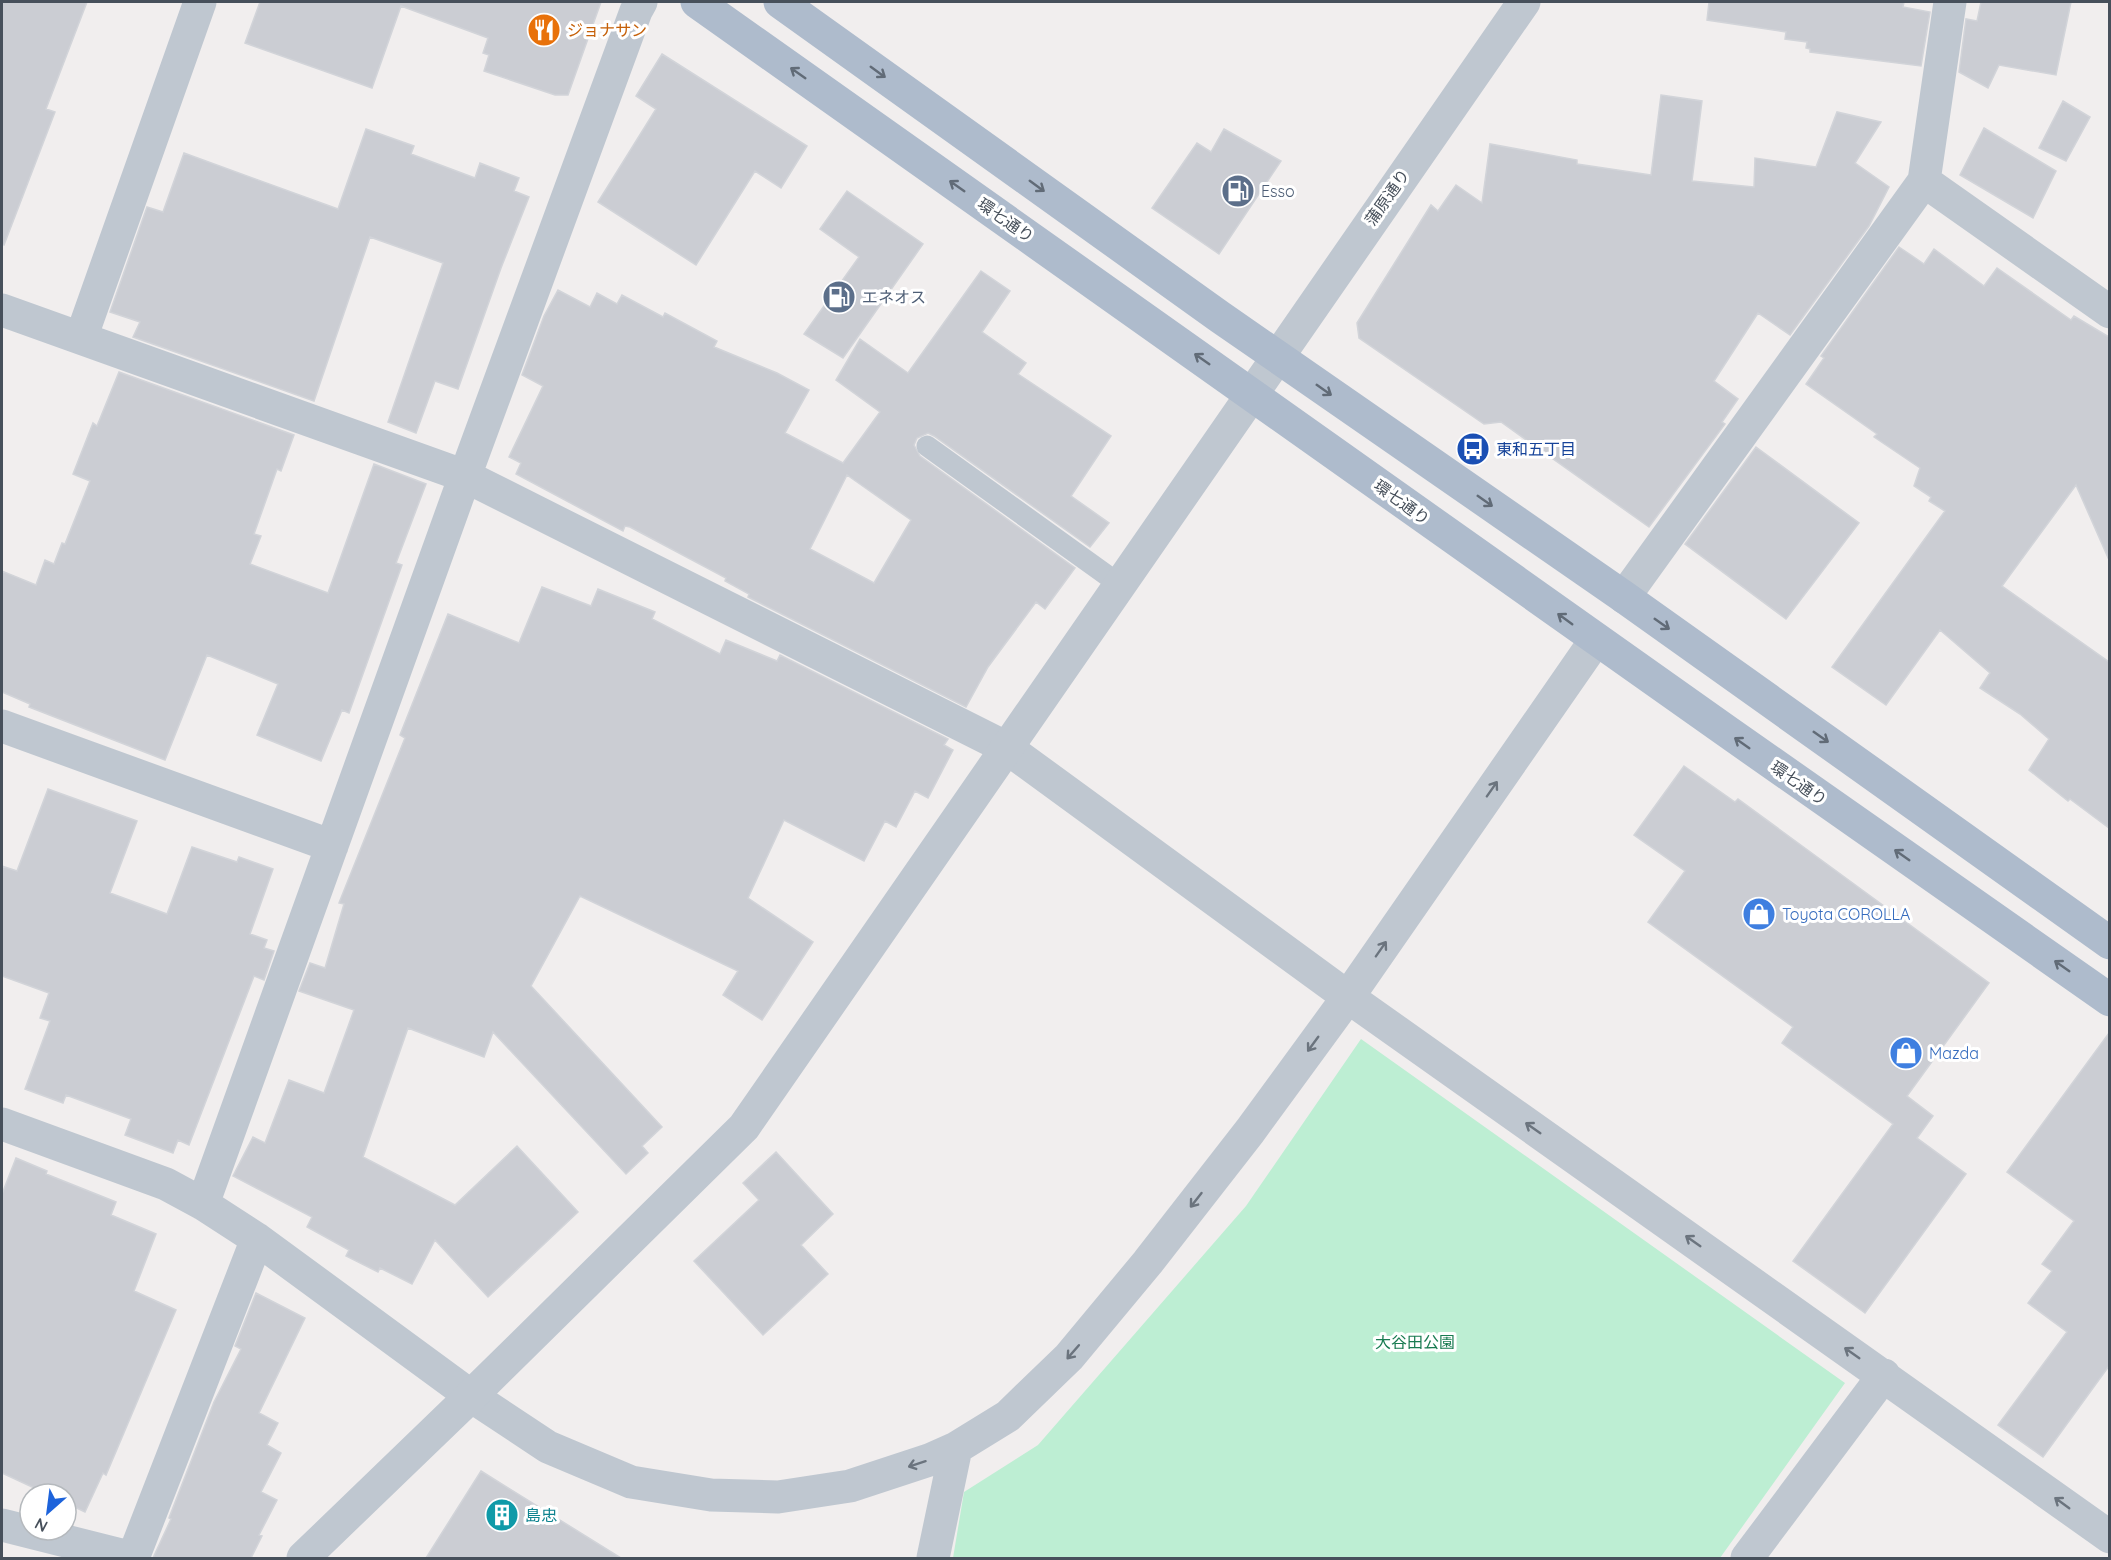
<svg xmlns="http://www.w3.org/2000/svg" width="2111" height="1560" font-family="Quicksand,'Noto Sans JP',sans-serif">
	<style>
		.green { fill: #bdeed3 }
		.building { fill: #cbcdd3; stroke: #d2d4d9; stroke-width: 1.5; fill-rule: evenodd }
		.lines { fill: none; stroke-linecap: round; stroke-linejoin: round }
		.service { stroke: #bfc7d0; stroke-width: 21 }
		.minor { stroke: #bfc7d0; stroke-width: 33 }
		.tertiary { stroke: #bfc7d0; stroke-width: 33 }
		.primary { stroke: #aebbcc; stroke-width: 33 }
		.oneway { stroke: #616b77 }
		.oneway2 { stroke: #6b747e }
		.labels { text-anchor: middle; stroke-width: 6; stroke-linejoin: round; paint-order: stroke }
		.food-label { font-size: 16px; fill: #c56008; stroke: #fff; text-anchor: start }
		.service-label { font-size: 16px; fill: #4e5e75; stroke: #fff; text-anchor: start }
		.street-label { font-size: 16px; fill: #47505b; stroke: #fff }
		.transit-label { font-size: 16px; fill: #164399; stroke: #fff; text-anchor: start }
		.shop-label { font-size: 16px; fill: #366cbe; stroke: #fff; text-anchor: start }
		.park-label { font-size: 16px; fill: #197b51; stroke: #fff }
		.culture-label { font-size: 16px; fill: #0d838f; stroke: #fff; text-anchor: start }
	</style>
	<rect width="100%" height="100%" fill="#f1eeee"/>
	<path class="green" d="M1361,1039l484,344 -125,175h-767l11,-66 74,-47 208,-239z"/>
	<path class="building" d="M2,2h85l-41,107 9,3 -51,133 -2,-1z
		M260,2h341l-33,93h-13l-71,-24 5,-16 -6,-2 5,-15 -87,-32 -29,82 -127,-45z
		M1709,2h195l-1,5 27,5 -9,54 -111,-14v-3l-4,-1 1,-6 -22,-3 1,-7 -79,-12z
		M1981,2h90l-15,73 -57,-10 -11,23 -29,-16 7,-53 11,2z
		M662,54l145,92 -26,42 -26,-17 -59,94 -98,-63 58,-93 -20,-13z
		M1661,95l41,6 -10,80 62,6 1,-29 61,9 21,-55 44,10 -26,41 34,24 -20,39 -79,109 -32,-22 -44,68 24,18 -16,23 3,2 -76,103 -148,-105 -17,2 -125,-86 -2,-15 74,-118 7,6 18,-26 26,18 8,-59 87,16v4l74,11z
		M2063,101l27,16 -24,44 -27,-13z
		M1984,128l72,43 -23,47 -73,-43z
		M366,129l48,17 -3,8 64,24 5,-15 39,15 -5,13 15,6 -28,71 -43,121 -23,-8 -19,52 -28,-11 55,-159 -73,-26 -56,164 -181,-64 7,-15 -30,-10 37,-105 16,5 21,-59 154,56z
		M1224,129l57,32 -62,93 -67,-46 45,-65 14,9z
		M847,191l76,53 -80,114 -39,-24 55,-77 -39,-28z
		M1899,247l25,17 10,-15 50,37 13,-18 74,52 3,-4 35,21v223l-33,-75 -74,101 107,76v166l-39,-29 -2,2 -39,-31 20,-31 -29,-25 -40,-26 10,-15 -50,-43 -54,75 -54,-38 113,-156 -16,-10 2,-4 -17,-11 6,-18 -46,-31 3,-3 -71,-50 18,-26 -3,-2z
		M981,271l29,20 -28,41 44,31 -8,11 93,62 -40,60 38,27 -19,24 -156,-111 -6,-3 -11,5 -3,7 6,11 155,112 -30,41 -9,-7 -48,65 -22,40 -218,-110 1,-3 -24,-13 1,-3 -96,-51 -5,-1 -2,5 -107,-57 5,-11 -12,-6 34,-71 -21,-11 22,-59 14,-26 32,17 7,-14 20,11 5,-9 41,22 2,-4 52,28 -3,6 63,26 32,17 -24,43 58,30 37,-51 -44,-32 24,-41 48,34zM847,475l64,45 -37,63 -64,-34z
		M119,372l175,63 -13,36 -4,-2 -23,65 7,2 -11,28 78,29 46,-129 52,20 -30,79 6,2 -53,148 -7,-3 -21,51 -64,-26 21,-51 -71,-29 -42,105 -136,-53 1,-3 -28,-12v-121l34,14 9,-25 9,4 8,-21 3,1 25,-63 -17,-7 20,-51 4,3z
		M1756,447l103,76 -73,96 -101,-75z
		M542,587l49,19 7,-17 57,23 -3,7 68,35 6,-14 51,21 3,-6 168,84 -4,6 9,5 -25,48 -13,-7 -19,36 -11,-6 -21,40 -80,-41 -36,78 65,44 -51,78 -39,-25 15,-24 -158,-75 -49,90 131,141 -20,19 6,7 -22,21 -133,-142 -9,25 -76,-29 -45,129 92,48 62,-59 61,66 -90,85 -53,-57 -23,44 -32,-16 -2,4 -32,-16 3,-6 -42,-23 5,-10 -79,-41 20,-39 12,6 24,-63 35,13 30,-83 -55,-19 11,-28 15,5 19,-64 -5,-1 66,-165 -5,-3 48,-121 71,29z
		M1684,766l51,36 3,-3 251,184 -82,113 26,20 -16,22 49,36 -101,139 -72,-52 100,-137 -111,-81 11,-16 -145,-105 37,-51 -51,-36z
		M48,789l89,32 -27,72 57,21 25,-67 45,15 2,-5 34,12 -23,65 17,6 -3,8 10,3 -10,29 -10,-4 -65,169 -11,-5 -5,13 -48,-18 6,-16 -65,-24 -3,8 -38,-14 25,-68 -10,-3 9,-25 -47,-17v-110l15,5z
		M2109,1033v333l-66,91 -45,-32 69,-93 -39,-29 24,-32 -10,-7 32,-43 -67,-49z
		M776,1152l57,62 -32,31 27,29 -65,61 -69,-74 65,-61 -16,-17z
		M16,1158l31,13 -1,3 70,28 -5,13 45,19 -22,57 42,19 -70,165 -3,-2 -18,39 -19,-9v-9h-19l-45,-21v-279z
		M256,1293l49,25 -46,95 19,10 -11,22 14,8 -20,39 16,8 -18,35 3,1 -11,22h-98l18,-39 -2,-1 45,-116 27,-53 -6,-3z
		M481,1471l140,87h-195z"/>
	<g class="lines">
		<path class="service" d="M927,446l192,138"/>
		<path class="minor" d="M1924,181l186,131
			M2,310l463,166 542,272 341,249 762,540
			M81,338l119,-336
			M1624,597l300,-416 26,-179
			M2,726l330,120
			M2,1124l164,60 37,20 54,35 214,157 77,51 83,35 80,13 67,2 72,-11 79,-26 27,-12 52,-32 61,-59 79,-95 102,-131 98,-134 247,-356
			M203,1204l262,-728 171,-465 5,-9
			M2,1525l131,33 124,-319
			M933,1558l23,-110
			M1747,1558l137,-183"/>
		<path class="tertiary" d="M303,1558l168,-162 273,-269 780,-1125"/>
		<path class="primary" d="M697,2c470,333 940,668 1413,998
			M780,2l440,315 404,280 486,346"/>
	</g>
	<defs><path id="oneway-shaft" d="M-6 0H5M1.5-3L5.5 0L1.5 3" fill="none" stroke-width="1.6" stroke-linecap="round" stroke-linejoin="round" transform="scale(1.5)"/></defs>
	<g class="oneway">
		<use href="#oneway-shaft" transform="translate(878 72) rotate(36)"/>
		<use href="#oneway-shaft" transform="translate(798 73) rotate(-145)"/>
		<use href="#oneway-shaft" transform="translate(957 186) rotate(-145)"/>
		<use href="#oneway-shaft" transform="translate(1037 186) rotate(36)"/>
		<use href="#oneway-shaft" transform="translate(1202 359) rotate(-145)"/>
		<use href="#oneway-shaft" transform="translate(1324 390) rotate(35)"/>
		<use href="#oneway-shaft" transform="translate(1485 501) rotate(35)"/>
		<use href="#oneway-shaft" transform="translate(1565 619) rotate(-144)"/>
		<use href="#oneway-shaft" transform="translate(1662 624) rotate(35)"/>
		<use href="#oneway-shaft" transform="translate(1821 737) rotate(35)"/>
		<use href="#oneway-shaft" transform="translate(1742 743) rotate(-145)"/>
		<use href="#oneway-shaft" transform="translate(1902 855) rotate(-145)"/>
		<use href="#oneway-shaft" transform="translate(2062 966) rotate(-145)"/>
	</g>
	<g class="oneway2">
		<use href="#oneway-shaft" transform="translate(1492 789) rotate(-55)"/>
		<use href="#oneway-shaft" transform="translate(1381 949) rotate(-55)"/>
		<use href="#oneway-shaft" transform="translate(1313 1044) rotate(126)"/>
		<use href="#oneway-shaft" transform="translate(1533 1128) rotate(-145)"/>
		<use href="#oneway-shaft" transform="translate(1196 1200) rotate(128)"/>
		<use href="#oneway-shaft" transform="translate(1693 1241) rotate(-145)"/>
		<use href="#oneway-shaft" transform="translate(1073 1352) rotate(131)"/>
		<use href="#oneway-shaft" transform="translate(1852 1353) rotate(-145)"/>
		<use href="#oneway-shaft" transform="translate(917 1464) rotate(162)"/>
		<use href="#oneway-shaft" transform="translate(2062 1503) rotate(-144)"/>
	</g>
	<defs>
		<symbol id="restaurant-disc" viewBox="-11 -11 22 22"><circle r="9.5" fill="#e8710a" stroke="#fff"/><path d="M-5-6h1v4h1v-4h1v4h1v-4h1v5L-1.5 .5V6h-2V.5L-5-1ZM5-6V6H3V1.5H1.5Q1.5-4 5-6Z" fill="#fff"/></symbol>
		<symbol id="fuel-disc" viewBox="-11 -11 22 22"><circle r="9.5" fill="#5c6f8a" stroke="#fff"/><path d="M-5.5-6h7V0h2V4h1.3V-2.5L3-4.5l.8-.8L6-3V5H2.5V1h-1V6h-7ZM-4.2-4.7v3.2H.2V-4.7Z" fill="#fff"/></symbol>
		<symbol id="bus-disc" viewBox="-11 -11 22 22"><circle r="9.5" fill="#1a4fb4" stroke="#fff"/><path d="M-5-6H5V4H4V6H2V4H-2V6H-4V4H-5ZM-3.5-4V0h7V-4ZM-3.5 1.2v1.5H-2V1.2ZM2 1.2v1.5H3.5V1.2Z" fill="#fff"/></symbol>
		<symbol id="shop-disc" viewBox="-11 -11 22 22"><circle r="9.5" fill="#3f7fe0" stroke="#fff"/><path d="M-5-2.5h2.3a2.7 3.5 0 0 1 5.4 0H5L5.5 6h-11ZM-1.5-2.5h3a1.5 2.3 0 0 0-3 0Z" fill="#fff"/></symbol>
		<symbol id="building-disc" viewBox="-11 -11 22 22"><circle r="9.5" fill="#0f9aa8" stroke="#fff"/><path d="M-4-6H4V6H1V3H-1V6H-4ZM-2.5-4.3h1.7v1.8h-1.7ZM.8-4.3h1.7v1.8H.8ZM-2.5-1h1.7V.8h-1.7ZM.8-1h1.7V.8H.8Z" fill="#fff"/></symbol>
	</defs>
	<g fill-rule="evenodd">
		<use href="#restaurant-disc" x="525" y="11" width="38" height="38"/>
		<use href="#fuel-disc" x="1219" y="172" width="38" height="38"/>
		<use href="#fuel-disc" x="820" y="278" width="38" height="38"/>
		<use href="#bus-disc" x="1454" y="430" width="38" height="38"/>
		<use href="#shop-disc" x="1740" y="895" width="38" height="38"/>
		<use href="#shop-disc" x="1887" y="1034" width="38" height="38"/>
		<use href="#building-disc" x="483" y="1496" width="38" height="38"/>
	</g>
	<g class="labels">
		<g class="food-label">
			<text x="567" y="36">ジョナサン</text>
		</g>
		<g class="service-label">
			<text x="1261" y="197">Esso</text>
			<text x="862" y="303">エネオス</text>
		</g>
		<g class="street-label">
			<text transform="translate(1387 197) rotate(-55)" y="6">蒲原通り</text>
			<text transform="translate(1006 220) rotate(35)" y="6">環七通り</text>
			<text transform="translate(1402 502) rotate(36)" y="6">環七通り</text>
			<text transform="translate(1799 783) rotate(35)" y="6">環七通り</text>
		</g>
		<g class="transit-label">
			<text x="1496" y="455">東和五丁目</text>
		</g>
		<g class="shop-label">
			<text x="1782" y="920">Toyota COROLLA</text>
			<text x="1929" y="1059">Mazda</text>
		</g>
		<g class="park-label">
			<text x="1415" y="1348">大谷田公園</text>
		</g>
		<g class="culture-label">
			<text x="525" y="1521">島忠</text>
		</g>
	</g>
	<rect width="2111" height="1560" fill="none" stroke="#47505b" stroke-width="6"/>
	<g transform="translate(48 1512) rotate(208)"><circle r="28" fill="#ffffff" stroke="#b5b9bd" stroke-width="1.5"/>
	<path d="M0-4.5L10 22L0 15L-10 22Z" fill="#1d63db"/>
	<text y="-9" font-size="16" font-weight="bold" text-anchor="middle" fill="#47505b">N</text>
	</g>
</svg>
